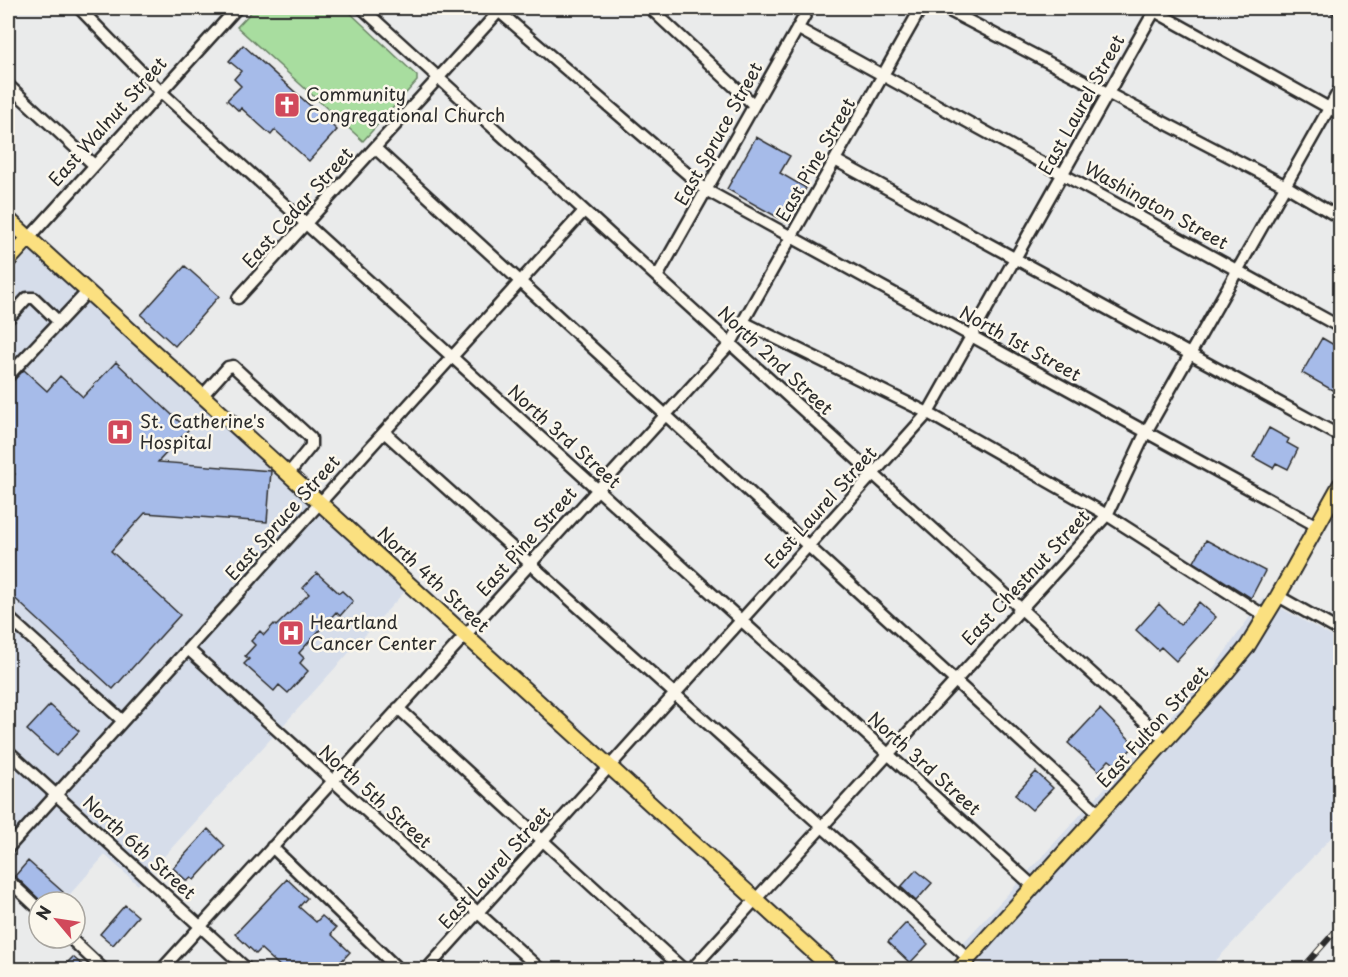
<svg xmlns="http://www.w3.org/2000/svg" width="1348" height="977" font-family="'Playpen Sans',sans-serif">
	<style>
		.built { fill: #d6ddea }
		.green { fill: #a8dd9f; stroke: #6a8465; stroke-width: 1.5 }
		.building { fill: #a6bbe9; stroke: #2b2b2b; stroke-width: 1.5 }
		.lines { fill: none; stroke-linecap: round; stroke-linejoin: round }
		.minor-casing { stroke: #2b2b2b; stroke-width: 15 }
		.major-casing { stroke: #2b2b2b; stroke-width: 18 }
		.minor { stroke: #fbf7ec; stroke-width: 10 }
		.major { stroke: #fbe080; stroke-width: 14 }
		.rail-casing { stroke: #2b2b2b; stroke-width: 6 }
		.rail { stroke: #fbf7ec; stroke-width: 4; stroke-dasharray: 11; stroke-linecap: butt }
		.labels { text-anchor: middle; stroke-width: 5; stroke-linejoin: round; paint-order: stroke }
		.poi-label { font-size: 18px; fill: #2b2b2b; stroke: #fbf7ec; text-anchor: start }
		.street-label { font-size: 18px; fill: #2b2b2b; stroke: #fbf7ec }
	</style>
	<rect width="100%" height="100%" fill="#eaebeb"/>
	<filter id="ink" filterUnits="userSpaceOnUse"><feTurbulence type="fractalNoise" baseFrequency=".0167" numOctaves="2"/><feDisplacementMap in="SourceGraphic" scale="12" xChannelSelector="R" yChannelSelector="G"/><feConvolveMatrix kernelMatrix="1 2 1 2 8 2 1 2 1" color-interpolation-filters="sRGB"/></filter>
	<g filter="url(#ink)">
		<path class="built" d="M32,249l374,341 -268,295 -33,-30 -42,47h-24l-31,-17v-610z
			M1263,598l77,43v187l-132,141h-224l2,-2 -24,-23 249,-272z"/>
		<path class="green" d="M255,8h90l72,68v5l-54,60 -126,-114z"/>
		<path class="building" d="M243,45l94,85 -28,31 -34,-31 -4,5 -30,-27 -2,3 -12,-11 14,-14 -7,-7 7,-8 -12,-10z
			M756,137l34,19 -10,17 26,15 -20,34 -59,-33z
			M185,266l34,30 -44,50 -34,-31z
			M1322,338l19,11v46l-39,-22z
			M116,362l72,68 -30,32 113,9 -4,51 -122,-9 -34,38 69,64 -67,74 -105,-97v-109l7,-9 -7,-7v-81l16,-16 23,21 13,-15 23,21z
			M1269,428l20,11 -2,4 11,6 -10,20 -12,-6 -3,5 -20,-11z
			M1206,540l59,31 -14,27 -57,-36z
			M317,573l22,20 3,-2 11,10 -13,15 -4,-4 -37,41 5,5 -4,5 8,8 -20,22 -9,-8 -5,6 -30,-27 5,-5 -4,-3 10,-11 -4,-4 9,-10 4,4 10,-11 2,2 33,-32 -6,-6z
			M1199,602l17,15 -40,44 -15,-14 -3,3 -22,-20 23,-26 21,21z
			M50,705l29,26 -23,25 -29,-26z
			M1100,709l35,36 -19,20 -7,-5 -10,11 -31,-28z
			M1036,772l17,16 -21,22 -17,-15z
			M208,829l17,17 -31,34 -3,-2 -4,3 -14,-13z
			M28,861l35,31 -9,10h-12l-27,-26z
			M916,870l16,13 -16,18 -15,-14z
			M287,879l20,19 -8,9 17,15 6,-6 14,12 -5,6 19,18 -16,17h-51l-22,-20 -5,5 -21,-20z
			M125,905l13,11 -25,29 -13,-11z
			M906,923l22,21 -18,19 -22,-21z
			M73,957l14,12h-26z"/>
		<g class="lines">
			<defs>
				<path id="minor" d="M79,8l81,83 873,795
					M362,8l803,732
					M495,8l211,182 611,336
					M650,8l104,97
					M944,8l342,178 54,32
					M1149,8l191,106
					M1336,8l4,2
					M797,28l543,299
					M8,85l86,80
					M375,148l724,665
					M835,160l505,276
					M29,238l208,-230
					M657,277l152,-269
					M238,298l264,-290
					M8,319l19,-21h7l25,24
					M743,322l185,91 179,102 158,101
					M8,376l80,-85
					M203,395l25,-28 5,-1 78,72v8l-22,27
					M384,432l584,526
					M1278,596l62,35
					M8,617l115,104
					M188,649l353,321
					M398,708l286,262
					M8,751l240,219
					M272,847l127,123
					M8,848l576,-637
					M8,880l31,29
					M70,938l34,32
					M161,970l570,-627 190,-335
					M426,970l502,-557 228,-405
					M691,970l416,-455 39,-83 194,-343"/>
				<path id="major" d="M8,219l825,751
					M8,261l21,-23
					M958,970l263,-291 26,-32 31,-51 62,-111"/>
			</defs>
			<use href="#minor" class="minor-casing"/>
			<use href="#major" class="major-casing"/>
			<use href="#minor" class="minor"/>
			<use href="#major" class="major"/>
			<defs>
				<path id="rail" d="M1301,970l39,-44"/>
			</defs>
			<use href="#rail" class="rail-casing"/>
			<use href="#rail" class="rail"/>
		</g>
	</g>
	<defs>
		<symbol id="church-square" viewBox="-11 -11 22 22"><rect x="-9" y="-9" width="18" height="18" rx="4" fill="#d1495b" stroke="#fbf7ec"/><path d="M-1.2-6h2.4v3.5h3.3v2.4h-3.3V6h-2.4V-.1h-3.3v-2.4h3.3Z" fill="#fff"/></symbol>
		<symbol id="hospital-square" viewBox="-11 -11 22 22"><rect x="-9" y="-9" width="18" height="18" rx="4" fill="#d1495b" stroke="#fbf7ec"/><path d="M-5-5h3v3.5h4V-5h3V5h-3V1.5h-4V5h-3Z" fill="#fff"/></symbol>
	</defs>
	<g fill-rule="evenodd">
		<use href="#church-square" x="272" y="90" width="30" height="30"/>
		<use href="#hospital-square" x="105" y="417" width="30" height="30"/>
		<use href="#hospital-square" x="276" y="618" width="30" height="30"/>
	</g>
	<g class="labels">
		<g class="poi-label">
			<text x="306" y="101">Community<tspan x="306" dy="21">Congregational Church</tspan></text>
			<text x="140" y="428">St. Catherine's<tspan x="140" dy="21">Hospital</tspan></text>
			<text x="310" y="629">Heartland<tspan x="310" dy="21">Cancer Center</tspan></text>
		</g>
		<g class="street-label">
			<text transform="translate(1082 105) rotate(-61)" y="6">East Laurel Street</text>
			<text transform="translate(108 122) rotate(-48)" y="6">East Walnut Street</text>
			<text transform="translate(719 134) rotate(-61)" y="6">East Spruce Street</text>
			<text transform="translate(816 160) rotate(-60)" y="6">East Pine Street</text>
			<text transform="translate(1156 206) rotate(29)" y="6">Washington Street</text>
			<text transform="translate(298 208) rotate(-48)" y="6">East Cedar Street</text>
			<text transform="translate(1020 344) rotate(29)" y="6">North 1st Street</text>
			<text transform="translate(775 361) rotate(43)" y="6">North 2nd Street</text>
			<text transform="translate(564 437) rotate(42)" y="6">North 3rd Street</text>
			<text transform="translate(821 508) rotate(-48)" y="6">East Laurel Street</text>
			<text transform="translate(283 518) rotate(-48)" y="6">East Spruce Street</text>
			<text transform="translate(527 542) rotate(-48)" y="6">East Pine Street</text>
			<text transform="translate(1026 578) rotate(-47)" y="6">East Chestnut Street</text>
			<text transform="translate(433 580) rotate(43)" y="6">North 4th Street</text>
			<text transform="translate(1153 727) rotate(-48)" y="6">East Fulton Street</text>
			<text transform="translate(924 764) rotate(42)" y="6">North 3rd Street</text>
			<text transform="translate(375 797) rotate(42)" y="6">North 5th Street</text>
			<text transform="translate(139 848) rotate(42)" y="6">North 6th Street</text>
			<text transform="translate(495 868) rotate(-48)" y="6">East Laurel Street</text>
		</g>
	</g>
	<rect width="1348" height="977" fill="none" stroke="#fbf7ec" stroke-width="30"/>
	<rect x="15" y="15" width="1318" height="947" fill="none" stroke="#2b2b2b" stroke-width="2" filter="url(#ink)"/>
	<g transform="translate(57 920) rotate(299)"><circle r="28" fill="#fbf7ec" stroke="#a8a59f" stroke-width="1.5"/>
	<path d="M0-4.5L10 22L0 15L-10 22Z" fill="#d1495b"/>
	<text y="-9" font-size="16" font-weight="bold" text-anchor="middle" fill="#2b2b2b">N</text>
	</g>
</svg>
